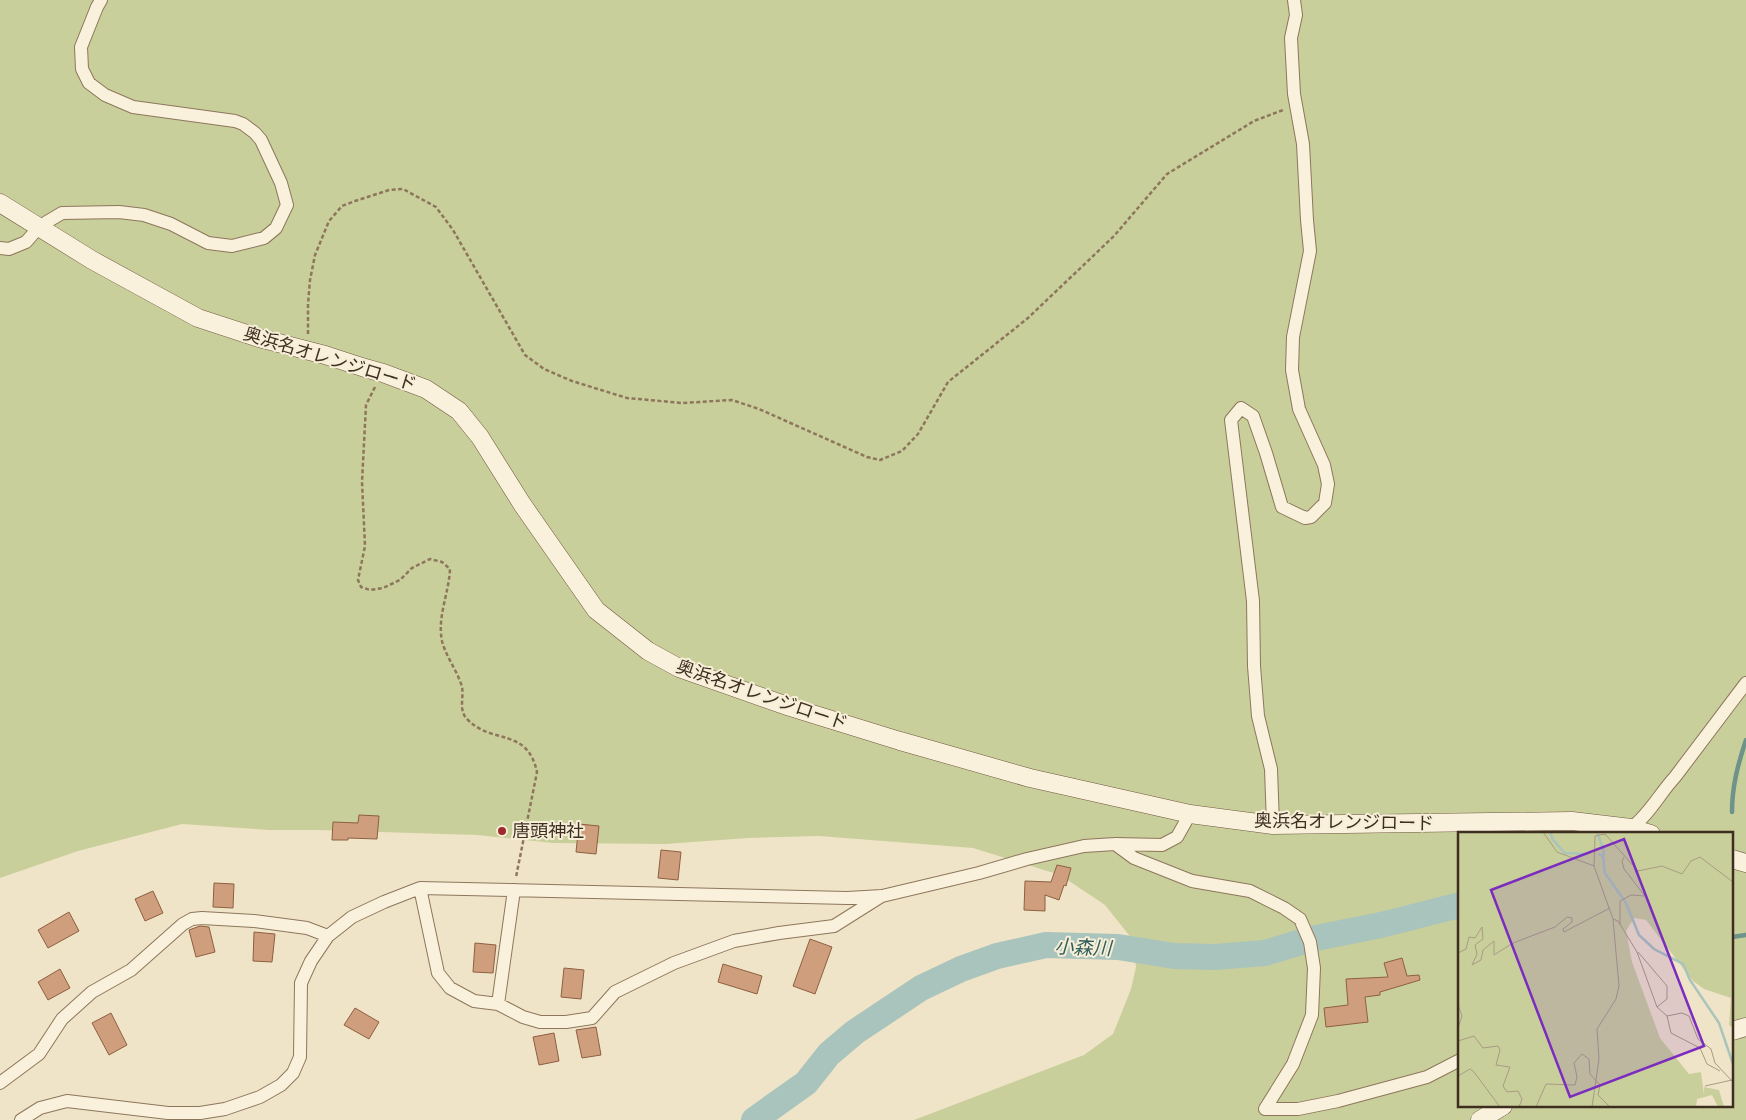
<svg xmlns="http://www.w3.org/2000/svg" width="1746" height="1120" font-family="Spectral,'Noto Sans JP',serif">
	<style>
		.green { fill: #c9cf9b; fill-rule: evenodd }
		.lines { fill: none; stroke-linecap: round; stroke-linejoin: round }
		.stream { stroke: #6f938a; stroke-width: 4.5 }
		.river { stroke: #a9c4bc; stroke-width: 26 }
		.building { fill: #cf9f7d; stroke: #8d5f41 }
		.street-casing { stroke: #8d765c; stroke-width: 14 }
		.secondary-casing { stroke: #6f573f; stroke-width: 19 }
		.path { stroke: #8d765c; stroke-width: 2.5; stroke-dasharray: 4 2.5; stroke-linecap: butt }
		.street { stroke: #faf1dc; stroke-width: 12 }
		.secondary { stroke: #faf1dc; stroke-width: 18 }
		.poi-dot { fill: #9e2a2b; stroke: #f7eed8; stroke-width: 2 }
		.labels { text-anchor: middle; stroke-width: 4; stroke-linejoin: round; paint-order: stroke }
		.street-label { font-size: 18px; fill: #3d2e20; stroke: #f7eed8 }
		.poi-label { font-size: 18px; fill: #3d2e20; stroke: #f7eed8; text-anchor: start }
		.water-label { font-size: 19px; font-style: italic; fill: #2f5d5a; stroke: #f7eed8 }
		.inset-river { fill: none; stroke: #a9c4bc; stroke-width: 2.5 }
		.inset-road { fill: none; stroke: #a89b85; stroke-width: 1 }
		.view { fill: #7b2cbf; fill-opacity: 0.15; stroke: #7b2cbf; stroke-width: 2.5 }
		.inset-edge { fill: none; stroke: #3d2e20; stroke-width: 2.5 }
	</style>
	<rect width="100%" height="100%" fill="#f0e4c8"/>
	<path class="green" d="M0,0h1746v1120h-832l170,-65 29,-21 18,-45 5,-22 -4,-28 -27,-34 -45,-30 -87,-27 -154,-12 -71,2 -82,6 -113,-1 -76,-8 -160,-5h-48l-87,-6 -104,27 -78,27zM1460,834h272v272h-272z"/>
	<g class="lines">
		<path class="stream" d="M1732,812c0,-26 6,-48 14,-72
			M1732,937l14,-2"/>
		<path class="river" d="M754,1120l52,-37 23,-29 26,-22 66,-44 40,-19 36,-13 49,-11 72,2 56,9 41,1 50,-4 46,-14 70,-14 79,-20"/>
	</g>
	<path class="building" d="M359,815l20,1 -2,23 -29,-1v2h-16l1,-18 25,1z
		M579,824l20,2 -3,28 -20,-2z
		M661,850l20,2 -3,28 -20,-2z
		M1057,865l14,3 -5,18 -2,-1 -5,15 -14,-5v16l-21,-1 1,-29 26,1z
		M214,883l20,1 -1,24 -20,-1z
		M153,891l10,22 -18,8 -10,-22z
		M69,912l10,19 -31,17 -10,-18z
		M200,926l9,1 6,25 -19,5 -7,-27z
		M254,932l21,2 -3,28 -19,-1z
		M810,939l22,8 -17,47 -22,-8z
		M475,943l21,2 -3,28 -20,-1z
		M1402,958l5,18 12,-1 1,5 -40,12v3l-15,2 3,25 -42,5 -2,-19 24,-3 -2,-26 42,-2 -4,-14z
		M723,964l39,12 -5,18 -39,-12z
		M564,968l20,2 -3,29 -20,-2z
		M60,969l10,19 -22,12 -10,-18z
		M355,1008l24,14 -10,17 -25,-14z
		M111,1013l16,32 -18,10 -17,-32z
		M596,1027l5,28 -19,3 -6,-28z
		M554,1033l5,28 -20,4 -6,-28z"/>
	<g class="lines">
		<defs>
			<path id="street" d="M0,248l9,1 17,-7 14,-16 22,-13 57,-1 25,3 27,9 37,19 24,3 32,-8 12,-10 11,-23 -6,-22 -20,-43 -6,-7 -12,-9 -8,-3 -102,-14 -28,-12 -16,-12 -7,-14 -1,-22 16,-40 4,-7
				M1273,825l-2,-56 -13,-53 -4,-50 -1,-65 -22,-181 10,-12 12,8 13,37 16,54 23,11 6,-1 14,-14 3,-19 -4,-19 -25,-56 -7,-39 1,-33 17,-86 -3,-31 -4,-76 -9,-50 -3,-56 5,-23 -2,-15
				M1631,828c18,-13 29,-35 44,-51l71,-94
				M1115,844l19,14 58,23 58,10 34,17 16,11 10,23 4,26 -2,47 -19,49 -28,45
				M420,888l18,85 12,15 24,13 24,3 25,13 17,5h26l26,-4 23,-26 59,-29 60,-22 45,-8 55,-7 46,-29
				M498,1004l16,-114
				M0,1083l39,-29 23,-35 30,-27 39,-22 52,-46 9,-5 10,-1 52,3 53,7 21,8
				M1265,1109h33l40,-8 89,-24 33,-17
				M21,1120l19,-12 27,-7 101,12h32l25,-4 35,-12 21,-12 12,-12 7,-16 1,-74 10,-22 17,-25 24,-19 32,-15 36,-14 427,10 35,-2 97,-23 48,-14 57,-13 31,-2 47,1 15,-8 13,-23"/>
			<path id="secondary" d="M0,203l92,57 106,58 61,20 66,17 40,13 18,5 43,16 33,22 21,26 42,67 74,106 52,41 31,17 111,39 110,34 130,37 160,36 83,11 299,-4 59,7 20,6
				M1732,859l14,4
				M1732,1031l14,-4
				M1480,1120l23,-14"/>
		</defs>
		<use href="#street" class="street-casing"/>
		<use href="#secondary" class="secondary-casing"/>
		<path class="path" d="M308,334v-30l2,-24 5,-25 14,-34 13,-15 13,-5 34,-11 14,-1 33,18 17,23 72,125 19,14 28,12 55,17 55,5 50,-3 27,9 108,48 13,3 22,-9 16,-17 30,-52 80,-64 86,-82 53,-62 87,-53 29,-11
			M375,387l-9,18 -4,77 3,64 -7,34 3,7 9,3 13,-2 17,-8 12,-12 18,-9 12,3 8,7c-1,24 -13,48 -8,72 4,16 16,31 20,46 2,12 -4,24 6,33 25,25 59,7 69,52l-21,105"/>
		<use href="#street" class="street"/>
		<use href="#secondary" class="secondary"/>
	</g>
	<circle class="poi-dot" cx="502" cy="831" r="5"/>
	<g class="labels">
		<g class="street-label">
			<text transform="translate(330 359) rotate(17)" y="6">奥浜名オレンジロード</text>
			<text transform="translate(762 695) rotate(19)" y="6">奥浜名オレンジロード</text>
			<text transform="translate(1344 822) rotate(1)" y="6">奥浜名オレンジロード</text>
		</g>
		<g class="poi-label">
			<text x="512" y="837">唐頭神社</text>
		</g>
		<g class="water-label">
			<text transform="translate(1083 947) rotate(2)" y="7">小森川</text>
		</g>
	</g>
	<g transform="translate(1458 832)">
		<rect width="275" height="275" fill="#f0e4c8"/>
		<path d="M0,0h275v196l-4,-3 2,-27 -27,-9 -11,-8 -47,-61 -12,-2 -8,13 6,31 28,76 29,36 12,-2 3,23v-8l15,3 5,17h-6l-6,-12 -15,4 -1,8h-238z" fill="#c9cf9b"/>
		<path class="inset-river" d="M92,0l3,8 12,13 23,1M139,0l7,19 -1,6 -4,-3M145,25l2,16 21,30 13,32 15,14 29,15 7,16 29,43 14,41"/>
		<path class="inset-road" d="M85,0l14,20 37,14M166,25l-2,4 2,8 21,27M155,87l5,2 19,31 20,55 10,9 15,-3 7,3 9,23 13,10 4,14 18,19M162,93v-24l11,-6 14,1M180,120l29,34v13l-10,8M0,121l8,-4 3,-12 6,1 7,-11 1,12 -8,6 2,9 -5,11 9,-5 2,-10 11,-9v14l19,-12 42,-16 12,-10 5,1v4l-9,7 1,3 46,-24M0,173l4,11 -4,12M209,184l4,17 29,15 7,16 13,7M0,209l16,-5 9,12 15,-2 2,4 -4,15 14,2 -7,19 4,6 11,-1 4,8 -3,8M0,244l12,-7 4,3 26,35M247,254l27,-6M78,275l10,-23 29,1 2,-8 -3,-14 8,-9 7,5 1,15 10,11 -2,10 12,12M134,275l7,-48 -2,-30 19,-30 3,-13 -6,-67 -19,-53 1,-30 10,-2 33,37 24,-5 20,8 9,-13 9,-4 33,25"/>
		<path class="view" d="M166,7l80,207 -134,51 -79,-207z"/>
		<rect width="275" height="275" class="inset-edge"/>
	</g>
</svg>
